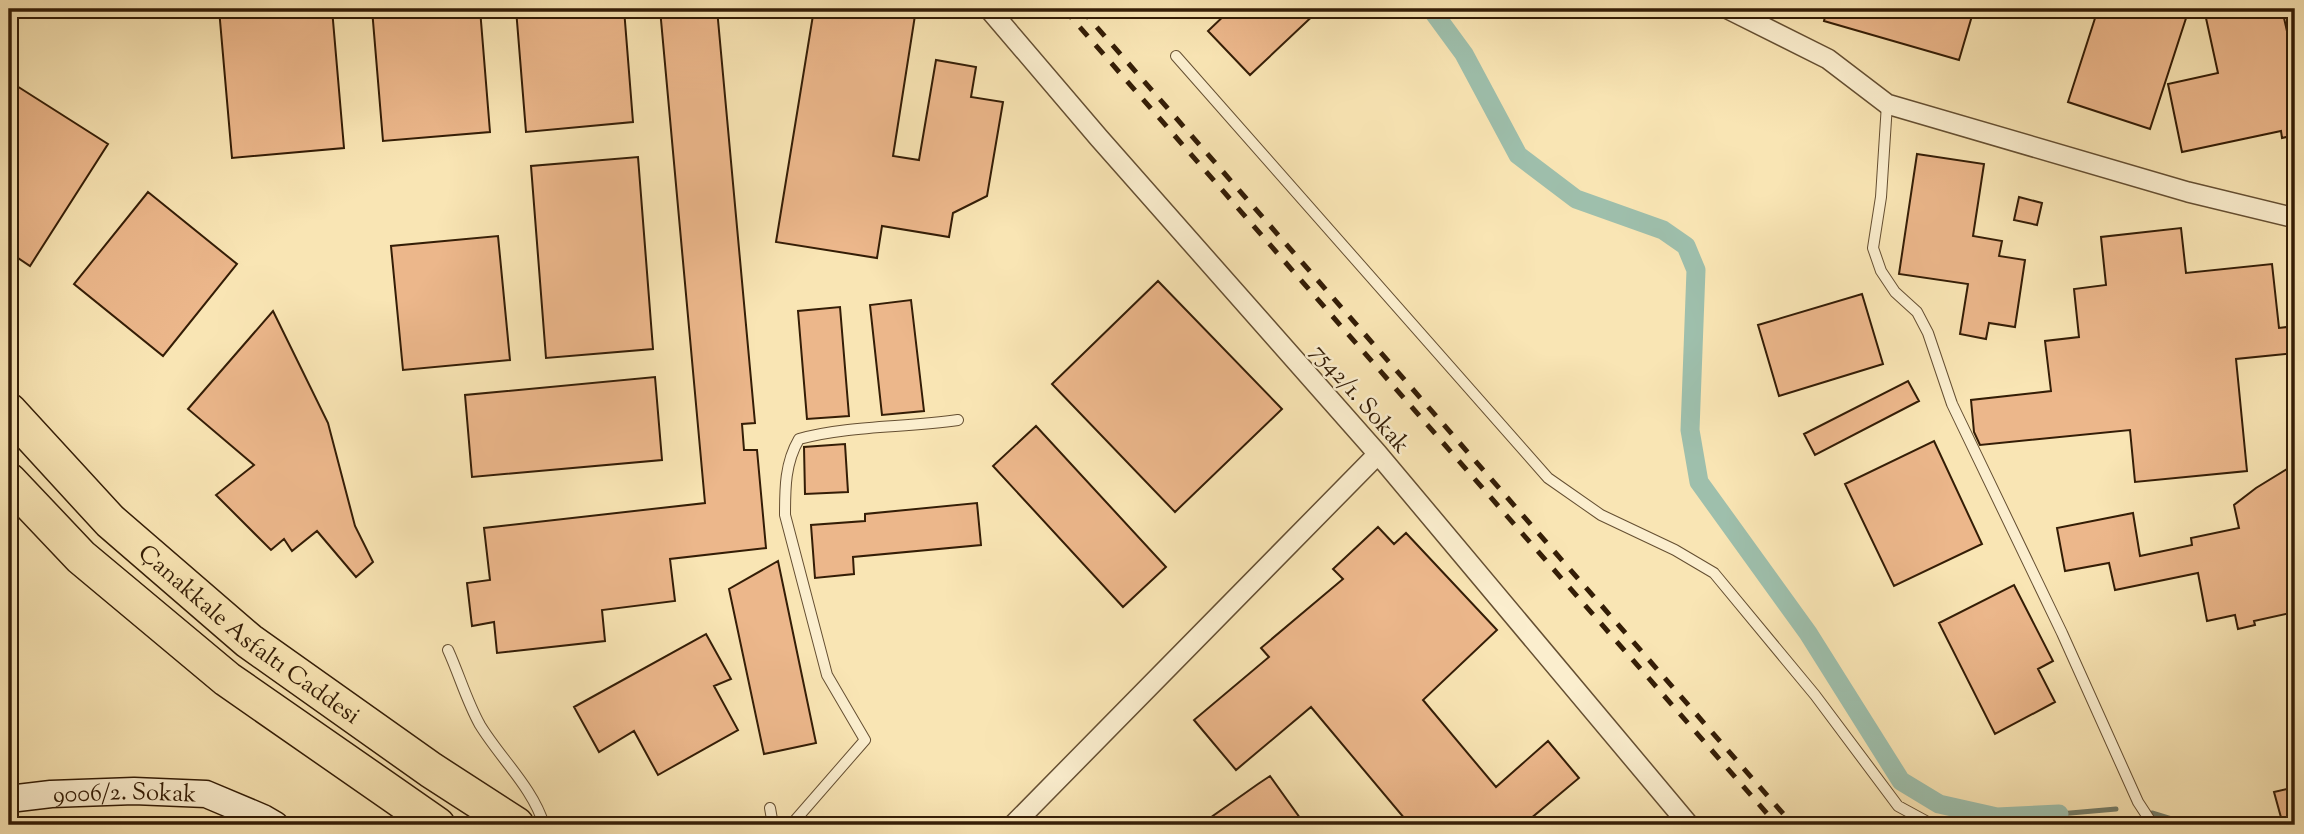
<svg xmlns="http://www.w3.org/2000/svg" width="2304" height="834" font-family="'Sorts Mill Goudy',serif">
	<style>
		.lines { fill: none; stroke-linecap: round; stroke-linejoin: round }
		.stream { stroke: #747e6a; stroke-width: 5 }
		.canal { stroke: #9ebfac; stroke-width: 19 }
		.building { fill: #ecb78b; stroke: #341d06; stroke-width: 2 }
		.lane-casing { stroke: #654f32; stroke-width: 12 }
		.street-casing { stroke: #654f32; stroke-width: 22 }
		.secondary-casing { stroke: #341d06; stroke-width: 29 }
		.highway-casing { stroke: #341d06; stroke-width: 38 }
		.lane { stroke: #fbeece; stroke-width: 10 }
		.street { stroke: #fbeece; stroke-width: 19 }
		.secondary { stroke: #fbeece; stroke-width: 26 }
		.highway { stroke: #f9e5b4; stroke-width: 35 }
		.rail { stroke: #341d06; stroke-width: 5; stroke-dasharray: 12 12; stroke-linecap: butt }
		.labels { text-anchor: middle; stroke-width: 5; stroke-linejoin: round; paint-order: stroke }
		.street-label { font-size: 24px; fill: #341d06; stroke: #fbeece }
	</style>
	<rect width="100%" height="100%" fill="#f9e5b4"/>
	<filter id="stains"><feTurbulence type="fractalNoise" baseFrequency=".00286" numOctaves="4"/><feColorMatrix values="0 0 0 0 .2 0 0 0 0 .09 0 0 0 0 .02 0 0 0 .5 -.17"/></filter>
	<radialGradient id="worn" r=".72"><stop offset=".6" stop-color="#630" stop-opacity="0"/><stop offset="1" stop-color="#630" stop-opacity=".3"/></radialGradient>
	<g class="lines">
		<path class="stream" d="M2152,813l39,12
			M2059,814l57,-5"/>
		<path class="canal" d="M1431,9l33,45 54,101 58,44 87,31 23,16 10,24 -6,160 9,52 109,151 93,148 38,23 58,13 62,-3"/>
	</g>
	<path class="building" d="M219,9h113l12,139 -112,10z
		M372,9h108l10,123 -107,9z
		M516,9h108l9,113 -107,10z
		M660,9h57l38,414 -13,1 2,26h13l9,98 -96,11 5,42 -73,9 3,31 -108,12 -3,-31 -22,4 -5,-43 23,-3 -6,-52 221,-25z
		M814,9h102l-23,147 26,4 17,-100 40,7 -5,30 32,5 -16,94 -34,17 -4,24 -67,-11 -5,32 -101,-16z
		M1231,9h89l-70,66 -42,-44z
		M1827,9h147l-15,51 -135,-39z
		M2098,9h91l-39,120 -82,-27z
		M2204,9h44l1,5 33,-5 13,58v68l-13,3 -1,-7 -99,21 -14,-68 50,-11z
		M9,81l99,63 -78,122 -21,-14z
		M1917,154l67,10 -11,72 29,5 -3,15 26,4 -10,67 -26,-4 -3,16 -26,-5 8,-50 -69,-10z
		M638,157l15,192 -107,9 -15,-192z
		M148,192l89,72 -74,92 -89,-72z
		M2019,197l23,6 -5,22 -23,-5z
		M2181,228l5,45 86,-9 7,64 16,-2v27l-59,6 11,112 -112,11 -5,-52 -150,15 -6,-13 -3,-32 80,-9 -6,-50 34,-4 -5,-48 32,-4 -5,-48z
		M498,236l12,124 -107,10 -12,-124z
		M1158,281l124,128 -107,103 -123,-128z
		M1862,294l21,70 -104,32 -21,-71z
		M911,300l13,111 -42,4 -12,-110z
		M840,307l9,109 -42,3 -9,-108z
		M273,311l55,112 27,103 18,36 -17,15 -39,-46 -25,20 -8,-12 -13,11 -55,-55 38,-30 -66,-56z
		M655,377l7,83 -190,17 -7,-82z
		M1908,381l11,20 -104,54 -11,-21z
		M1036,426l130,141 -43,40 -130,-141z
		M1934,441l48,103 -88,42 -49,-102z
		M845,444l3,48 -43,2 -1,-47z
		M2295,464v148l-41,9 1,4 -17,4 -3,-14 -28,6 -9,-48 -83,17 -6,-27 -44,8 -8,-43 76,-15 7,43 52,-11 -1,-7 48,-10 -5,-23 22,-17z
		M977,503l4,42 -128,12 1,17 -39,4 -4,-53 54,-4v-7z
		M1378,527l16,17 12,-11 91,97 -74,70 73,87 52,-46 31,37 -56,47h-113l-99,-118 -75,63 -42,-50 75,-63 -8,-9 82,-69 -10,-10z
		M778,561l38,182 -52,11 -35,-165z
		M2014,585l39,76 -15,8 17,33 -60,32 -56,-111z
		M706,634l25,45 -17,7 24,44 -80,45 -24,-44 -35,21 -25,-45z
		M1270,776l35,49h-105l58,-41z
		M2295,787v31l-13,3 -8,-29z"/>
	<g class="lines">
		<defs>
			<path id="lane" d="M1176,56l372,422 53,37 74,35 39,23 101,122 83,111 35,19
				M1887,104l-6,93 -8,51 8,23 14,21 22,20 11,21 24,71 110,229 76,169 15,23
				M448,650c11,24 19,52 32,75 20,33 53,63 64,100
				M770,808l3,17
				M791,825l74,-85 -38,-65 -42,-160c0,-27 0,-52 14,-76 50,-14 107,-11 159,-19
				M875,825l20,-3 7,3"/>
			<path id="street" d="M989,9l110,129 279,316 311,371
				M1728,9l100,50 59,45 301,88 107,26
				M1013,825l365,-371"/>
			<g id="secondary">
				<path id="s1" d="M9,799l42,-5 83,-3 72,3 57,24 12,7"/>
			</g>
			<g id="highway">
				<path id="s2" d="M9,411l101,110 139,120 182,129 85,55"/>
				<path d="M9,481l72,76 146,122 210,146"/>
			</g>
		</defs>
		<use href="#lane" class="lane-casing"/>
		<use href="#street" class="street-casing"/>
		<use href="#secondary" class="secondary-casing"/>
		<use href="#highway" class="highway-casing"/>
		<use href="#lane" class="lane"/>
		<use href="#street" class="street"/>
		<use href="#secondary" class="secondary"/>
		<use href="#highway" class="highway"/>
		<path class="rail" d="M1064,9l713,816
			M1081,9l712,816"/>
	</g>
	<g class="labels">
		<g class="street-label">
			<text transform="translate(1361 398) rotate(49)" y="8">7542/1. Sokak</text>
			<text dy="8" stroke="none"><textPath href="#s2" startOffset="329">Çanakkale Asfaltı Caddesi</textPath></text>
			<text dy="8" stroke="none"><textPath href="#s1" startOffset="116">9006/2. Sokak</textPath></text>
		</g>
	</g>
	<rect width="2304" height="834" fill="none" stroke="#f9e5b4" stroke-width="35"/>
	<rect x="10" y="10" width="2283" height="813" fill="none" stroke="#341d06" stroke-width="3.5"/>
	<rect x="18" y="18" width="2269" height="799" fill="none" stroke="#341d06" stroke-width="2"/>
	<rect width="100%" height="100%" filter="url(#stains)"/>
	<rect width="100%" height="100%" fill="url(#worn)"/>
</svg>
